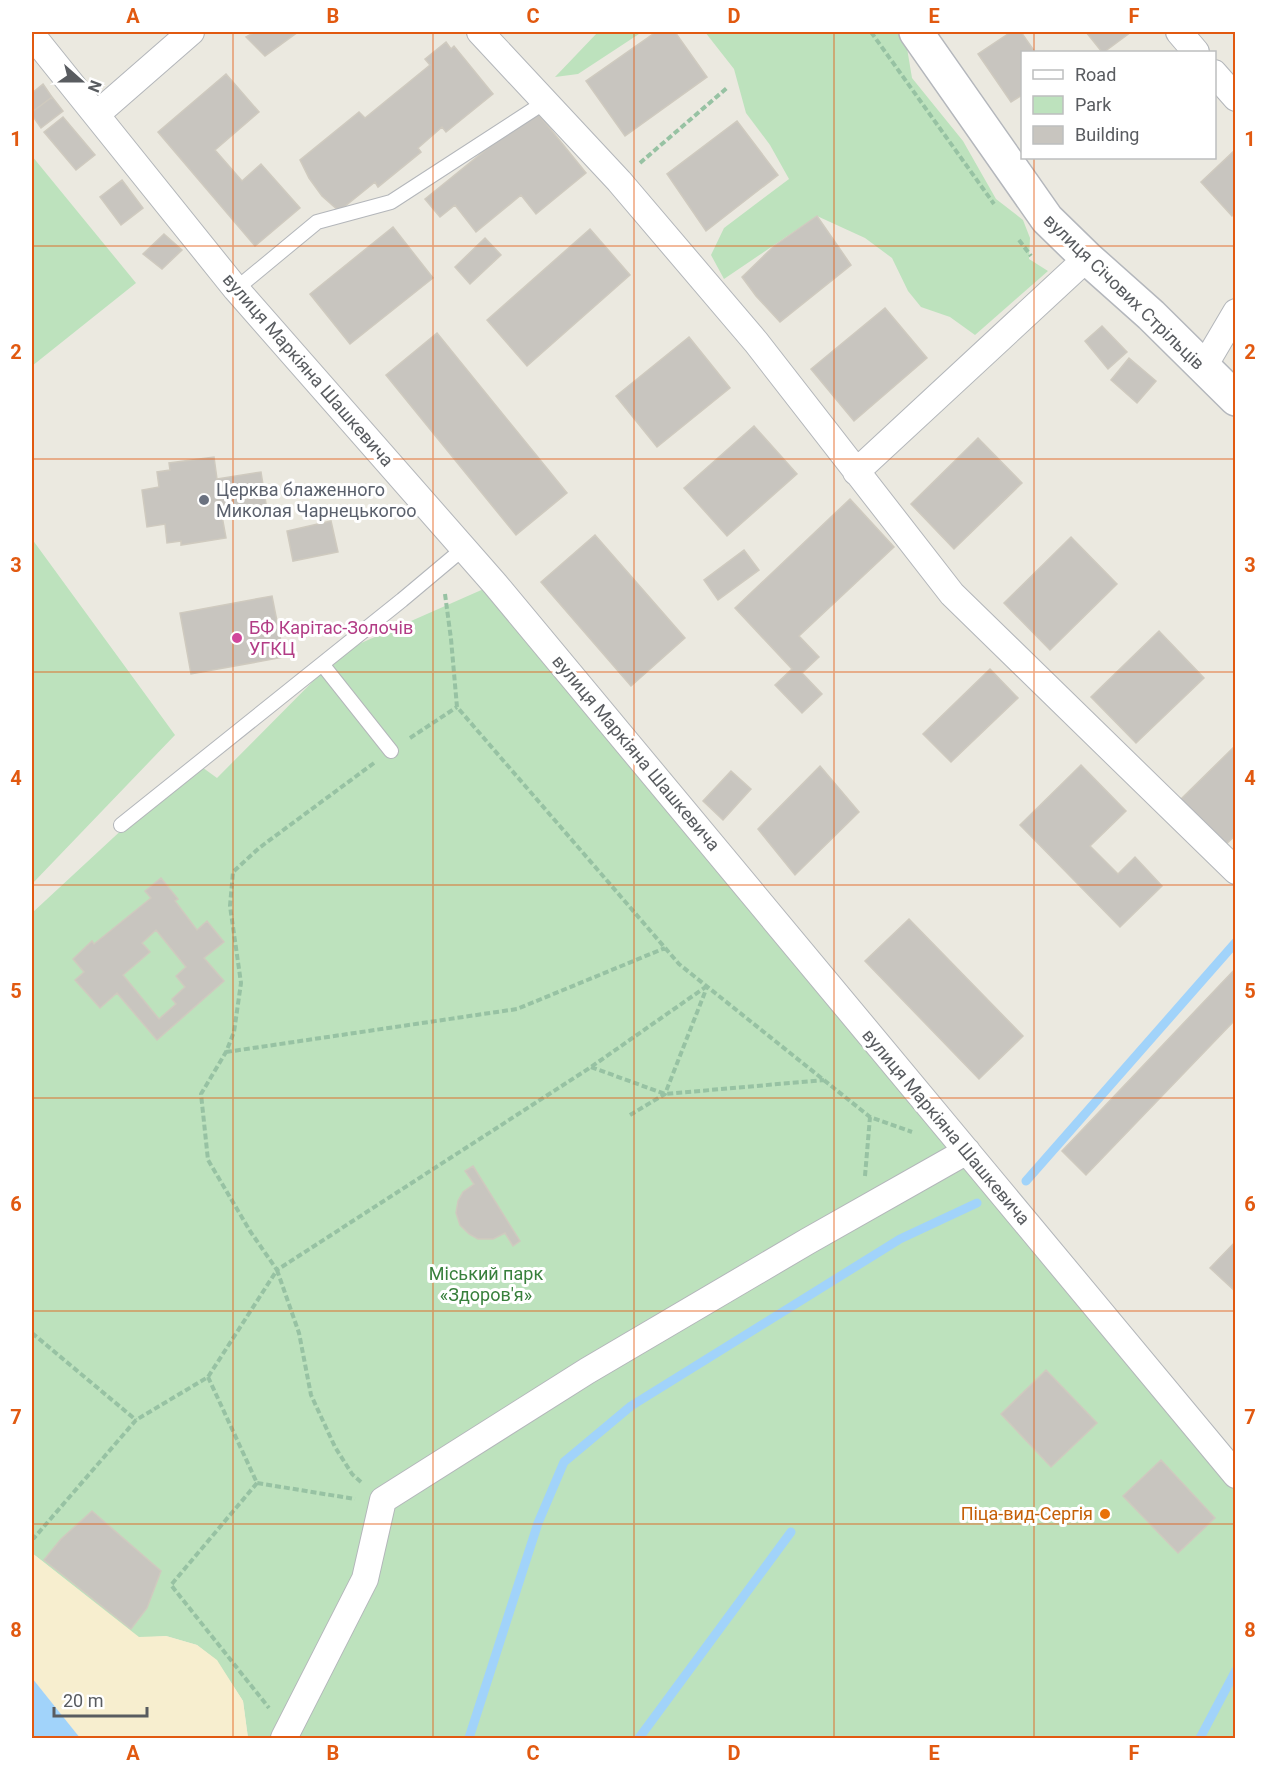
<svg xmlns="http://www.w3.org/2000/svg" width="1267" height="1770" font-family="Roboto,sans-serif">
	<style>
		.green { fill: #bde2bd }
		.sand { fill: #f7eecf }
		.water { fill: #a1d3fa }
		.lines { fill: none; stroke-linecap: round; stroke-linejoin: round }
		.stream { stroke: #a1d3fa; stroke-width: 9 }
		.building { fill: #c8c5bf; stroke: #cfcabf; stroke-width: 1.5; fill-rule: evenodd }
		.lane-casing { stroke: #b3b6ba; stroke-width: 16 }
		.street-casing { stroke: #b3b6ba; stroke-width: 28 }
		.secondary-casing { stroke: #b4b7bc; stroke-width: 36 }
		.path { stroke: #97c2a3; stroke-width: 4; stroke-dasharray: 6 3; stroke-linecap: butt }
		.lane { stroke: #fff; stroke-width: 14 }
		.street { stroke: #fff; stroke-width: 26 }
		.secondary { stroke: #fff; stroke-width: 33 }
		.grid { fill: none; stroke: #e15910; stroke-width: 1.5; stroke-opacity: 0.55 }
		.worship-dot { fill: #6b7280; stroke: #fff; stroke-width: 2 }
		.hotel-dot { fill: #d1479c; stroke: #fff; stroke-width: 2 }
		.food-dot { fill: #e8710a; stroke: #fff; stroke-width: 2 }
		.labels { text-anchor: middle; stroke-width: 6; stroke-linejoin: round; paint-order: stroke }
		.street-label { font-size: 18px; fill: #595c60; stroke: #fff }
		.worship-label { font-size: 18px; fill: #5b616d; stroke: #fff; text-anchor: start }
		.hotel-label { font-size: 18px; fill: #b23c85; stroke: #fff; text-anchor: start }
		.park-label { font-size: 18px; fill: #38803c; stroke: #fff }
		.food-label { font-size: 18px; fill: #c56008; stroke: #fff; text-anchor: end }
		.neatline { fill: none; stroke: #e15910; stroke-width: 2 }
		.grid-label { font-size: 20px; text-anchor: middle; font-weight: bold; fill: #e15910 }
	</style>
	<rect width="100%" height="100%" fill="#ebe9e0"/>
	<path class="green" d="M598,32h44l-64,42 -23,3z
		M705,32h192l10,16 5,30 51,63 33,58 27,21 7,18 -1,21 19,12 -73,64 -25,-18 -29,-10 -13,-16 -16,-33 -27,-20 -48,-22 -93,63 -13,-24 13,-27 65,-49 -19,-34 -24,-32 -12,-44z
		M32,156l104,127 -104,83z
		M32,539l143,196 -143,149z
		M495,584l740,891v263h-987l-5,-37 -27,-41 -19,-15 -31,-9 -27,2 -107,-85v-640l163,-151 22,16 126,-127z"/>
	<path class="sand" d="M32,1553l107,84 27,-1 31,9 20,15 26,41 5,37h-168l-48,-60z"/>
	<path class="water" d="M32,1678l48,60h-48z"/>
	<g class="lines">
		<path class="stream" d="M1026,1181l210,-239
			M469,1738l69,-215 26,-61 67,-56 269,-167 77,-36
			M639,1738l152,-206
			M1200,1738l36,-68"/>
	</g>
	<path class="building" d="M255,32h43l-33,24 -19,-19z
		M656,32h19l32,45 -82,59 -39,-55z
		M1011,32h10l14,20h-13v43l-11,7 -33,-48z
		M1086,32h45l-27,20h-2z
		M446,42l5,7 3,-3 39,48 -47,38 -4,-5 -24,21 3,4 -43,35 -3,-5 -36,29 -17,-15 -13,-18 -9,-18 59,-48 6,6 65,-53 -5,-6z
		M226,74l33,38 -44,38 27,31 19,-17 39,44 -45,38 -97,-114z
		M43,84l9,13 -20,15v-19z
		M52,97l11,14 -22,17 -9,-13v-3z
		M535,110l51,63 -50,41 -15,-19 -45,37 -21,-27 -15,12 -15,-18z
		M63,117l32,38 -19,15 -32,-38z
		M737,121l41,54 -72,56 -39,-57z
		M1235,150l1,63 -4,3 -31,-34z
		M122,180l21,28 -22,17 -21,-28z
		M817,216l34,49 -71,57 -24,-26 -14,-19 32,-31z
		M393,227l40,51 -83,66 -40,-50z
		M590,229l40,46 -103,91 -40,-46z
		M164,234l18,16 -20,19 -19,-15z
		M485,238l16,17 -31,29 -15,-17z
		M885,308l42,50 -73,63 -43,-52z
		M1102,326l25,26 -19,17 -23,-28z
		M437,333l130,160 -51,42 -130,-160z
		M689,337l41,51 -73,59 -41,-51z
		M1129,358l27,23 -19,22 -26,-23z
		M754,426l43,48 -70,62 -43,-48z
		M978,438l44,45 -68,66 -43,-45z
		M214,457l3,22 44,-7 6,38 -45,6 4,22 -45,7v-4l-14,2 -2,-19 -18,3 -5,-37 17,-3 -2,-15 13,-2 -1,-7z
		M850,499l44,48 -95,89 20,21 -17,16 20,21 -20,19 -27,-28 17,-16 -57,-61z
		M331,521l7,31 -45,9 -6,-30z
		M595,535l90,103 -54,48 -90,-104z
		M1071,537l46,47 -67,66 -46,-47z
		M744,550l15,20 -41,30 -14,-20z
		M272,596l12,61 -93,17 -11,-61z
		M1159,631l45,47 -68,65 -45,-46z
		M990,669l28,29 -67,64 -28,-28z
		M1236,745v90l-12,11 -45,-45z
		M1081,765l45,46 -36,35 28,28 17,-17 27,29 -42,41 -100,-102z
		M820,766l39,46 -64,63 -37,-46z
		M731,771l20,18 -28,31 -20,-19z
		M161,878l17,21 -3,2 22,29 10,-9 17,21 -20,16 20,23 -67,59 -40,-47 -17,15 -25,-28 9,-8 -11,-13 19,-18 2,3 57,-46 -6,-7zM156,930l30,37 -10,9 9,11 -13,12 4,5 -17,15 -36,-44 27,-23 -8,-9z
		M909,919l114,117 -44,43 -114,-118z
		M1235,969l1,50 -150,156 -24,-24z
		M473,1166l47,75 -7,5 -8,-13 -12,6h-15l-9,-5 -9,-9 -4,-12 2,-12 5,-9 11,-8 -9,-13z
		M1236,1241v51l-26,-24z
		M1046,1370l51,53 -46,44 -50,-53z
		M1161,1460l54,58 -37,35 -55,-57z
		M92,1511l69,60 -14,37 -16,21 -87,-69 17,-21z"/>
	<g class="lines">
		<defs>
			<path id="lane" d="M236,289l81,-67 74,-20 154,-100
				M322,664l69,87
				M121,825l281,-225 62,-52"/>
			<path id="street" d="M480,32l139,149 137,161 196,252 284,277
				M1179,32l17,20
				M32,35l204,254 259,295 741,891
				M1214,73l22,25
				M97,114l94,-82
				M1203,368l33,-56
				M856,472l231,-214
				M284,1738l81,-159 18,-79 204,-129 221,-130 159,-90"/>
			<path id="secondary" d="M916,32l131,187 40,39 64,57 85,84"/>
		</defs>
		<use href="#lane" class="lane-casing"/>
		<use href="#street" class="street-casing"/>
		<use href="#secondary" class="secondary-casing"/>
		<path class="path" d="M871,32l123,172
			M640,163l88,-76
			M1019,240l12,16
			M445,594l6,45 6,68 222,257 191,153 42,15
			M410,738l47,-31
			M374,763l-115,85 -26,24 -3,34 11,77 -7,49 -8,20 -25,42 7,66 42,71 27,39 314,-203 116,-81
			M226,1052l291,-43 148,-61
			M591,1067l74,27 159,-14
			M630,1115l35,-21 42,-107
			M865,1176l5,-59
			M277,1270l22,63 12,62 24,52 17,27 9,8
			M32,1333l104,87
			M208,1377l49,106 98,16
			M257,1483l-86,102 98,123
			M32,1536l2,2 102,-118 72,-43 69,-107"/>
		<use href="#lane" class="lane"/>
		<use href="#street" class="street"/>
		<use href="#secondary" class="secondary"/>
	</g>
	<path class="grid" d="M233,32v1706M433,32v1706M634,32v1706M834,32v1706M1034,32v20M1034,158v1580M32,246h1204M32,459h1204M32,672h1204M32,885h1204M32,1098h1204M32,1311h1204M32,1524h1204"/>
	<circle class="worship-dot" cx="204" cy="500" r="6"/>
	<circle class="hotel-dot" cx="237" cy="638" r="6"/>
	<circle class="food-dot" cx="1105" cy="1514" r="6"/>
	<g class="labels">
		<g class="street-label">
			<text transform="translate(1124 292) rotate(44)" y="6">вулиця Січових Стрільців</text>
			<text transform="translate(308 370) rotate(49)" y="6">вулиця Маркіяна Шашкевича</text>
			<text transform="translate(636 753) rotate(50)" y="6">вулиця Маркіяна Шашкевича</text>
			<text transform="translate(946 1127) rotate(50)" y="6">вулиця Маркіяна Шашкевича</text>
		</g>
		<g class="worship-label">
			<text x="216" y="496">Церква блаженного<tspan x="216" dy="21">Миколая Чарнецькогоо</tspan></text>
		</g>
		<g class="hotel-label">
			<text x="249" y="634">БФ Карітас-Золочів<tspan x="249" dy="21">УГКЦ</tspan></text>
		</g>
		<g class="park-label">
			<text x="486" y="1280">Міський парк<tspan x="486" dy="21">«Здоров'я»</tspan></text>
		</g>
		<g class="food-label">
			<text x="1093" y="1520">Піца-вид-Сергія</text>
		</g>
	</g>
	<rect width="1267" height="1770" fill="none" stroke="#ffffff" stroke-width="66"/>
	<rect x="1021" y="51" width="195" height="108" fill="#ffffff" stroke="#bdbebf" stroke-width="1.5"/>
	<rect x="1033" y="70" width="30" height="9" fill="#ffffff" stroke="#bdbebf" stroke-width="1.5"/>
	<text x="1075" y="81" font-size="18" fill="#595c60">Road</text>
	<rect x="1033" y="96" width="30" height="18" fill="#bde2bd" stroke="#bdbebf" stroke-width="1.5"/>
	<text x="1075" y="111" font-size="18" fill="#595c60">Park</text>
	<rect x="1033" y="126" width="30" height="18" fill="#c8c5bf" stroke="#bdbebf" stroke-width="1.5"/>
	<text x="1075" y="141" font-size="18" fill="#595c60">Building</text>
	<g transform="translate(81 81) rotate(111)" stroke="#ffffff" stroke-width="4.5" paint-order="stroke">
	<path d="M0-4.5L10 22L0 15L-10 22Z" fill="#595c60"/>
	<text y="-9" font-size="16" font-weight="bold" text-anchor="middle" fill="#595c60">N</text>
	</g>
	<path d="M54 1707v9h93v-9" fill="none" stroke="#595c60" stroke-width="3"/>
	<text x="63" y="1707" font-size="18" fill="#595c60" stroke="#ffffff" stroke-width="4.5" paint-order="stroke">20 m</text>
	<rect x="33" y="33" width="1201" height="1704" class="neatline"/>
	<g class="grid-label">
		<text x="133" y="23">A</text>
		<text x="333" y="23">B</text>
		<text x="533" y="23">C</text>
		<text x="734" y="23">D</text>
		<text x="934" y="23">E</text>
		<text x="1134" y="23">F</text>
		<text x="16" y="146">1</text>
		<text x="1250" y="146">1</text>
		<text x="16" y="359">2</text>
		<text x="1250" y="359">2</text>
		<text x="16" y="572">3</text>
		<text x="1250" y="572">3</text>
		<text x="16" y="785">4</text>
		<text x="1250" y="785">4</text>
		<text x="16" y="998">5</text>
		<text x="1250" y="998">5</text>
		<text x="16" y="1211">6</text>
		<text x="1250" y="1211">6</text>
		<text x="16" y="1424">7</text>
		<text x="1250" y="1424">7</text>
		<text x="16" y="1637">8</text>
		<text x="1250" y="1637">8</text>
		<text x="133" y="1760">A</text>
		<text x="333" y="1760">B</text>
		<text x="533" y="1760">C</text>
		<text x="734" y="1760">D</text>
		<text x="934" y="1760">E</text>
		<text x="1134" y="1760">F</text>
	</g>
</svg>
